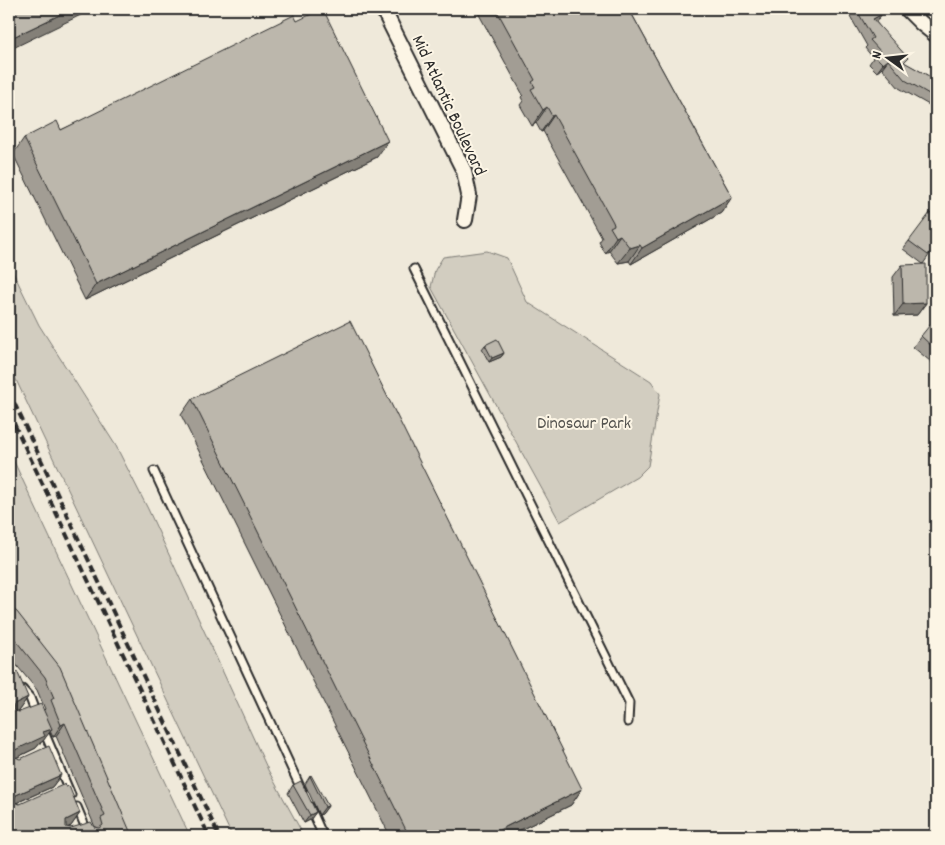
<svg xmlns="http://www.w3.org/2000/svg" width="945" height="845" font-family="Dekko,sans-serif">
	<style>
		.green { fill: #d2cdc0; stroke: #7e7c76 }
		.lines { fill: none; stroke-linecap: round; stroke-linejoin: round }
		.lane-casing { stroke: #2b2b2b; stroke-width: 11 }
		.street-casing { stroke: #2b2b2b; stroke-width: 18 }
		.lane { stroke: #fcf5e5; stroke-width: 7 }
		.street { stroke: #fcf5e5; stroke-width: 14 }
		.rail { stroke: #2b2b2b; stroke-width: 4; stroke-dasharray: 8 4; stroke-linecap: butt }
		.wall { fill: #a29d94; stroke: #2b2b2b; fill-rule: evenodd }
		.shaded-wall { fill: #848078; stroke: #2b2b2b }
		.building { fill: #bcb7ac; stroke: #2b2b2b }
		.labels { text-anchor: middle; stroke-width: 4; stroke-linejoin: round; paint-order: stroke }
		.street-label { font-size: 18px; fill: #2b2b2b; stroke: #fcf5e5 }
		.park-label { font-size: 18px; fill: #555450; stroke: #fcf5e5 }
	</style>
	<rect width="100%" height="100%" fill="#efe9da"/>
	<filter id="ink" filterUnits="userSpaceOnUse"><feTurbulence type="fractalNoise" baseFrequency=".02" numOctaves="2"/><feDisplacementMap in="SourceGraphic" scale="10" xChannelSelector="R" yChannelSelector="G"/><feConvolveMatrix kernelMatrix="1 2 1 2 8 2 1 2 1" color-interpolation-filters="sRGB"/></filter>
	<g filter="url(#ink)">
		<path class="green" d="M487,251l20,7 20,44 124,79 9,13 -12,72 -11,11 -77,45 -129,-235 4,-17 8,-13z
			M9,264l30,61 77,121 32,63 120,261 36,66h-72l-223,-471z
			M9,451l181,385h-63l-118,-229z"/>
		<g class="lines">
			<defs>
				<path id="lane" d="M414,269l215,434 -1,19
					M154,471l148,320
					M22,689l8,9 6,16
					M43,729l28,66
					M77,807l12,29
					M310,807l13,29"/>
				<path id="street" d="M383,9l81,162 5,24 -4,25
					M907,9l14,14 15,12"/>
			</defs>
			<use href="#lane" class="lane-casing"/>
			<use href="#street" class="street-casing"/>
			<use href="#lane" class="lane"/>
			<use href="#street" class="street"/>
			<path class="rail" d="M9,392l210,444
				M9,413l200,423"/>
		</g>
		<path class="wall" d="M476,9h153l103,188 -11,16 -90,51 -2,-3 -11,2 -9,-12 -4,2 -6,-11 3,-4 -59,-107 -2,1 -5,-9 -4,3 -12,-21 3,-4 -2,-4 2,-2z
			M846,9h33l-3,13 29,41 31,17v29l-37,-21 -17,-20 -5,4 -8,-8 4,-6 -8,-10 2,-2z
			M297,21l80,136 -292,143 -72,-146 11,-16 37,-8z
			M909,241h27l-2,2 2,2 -13,19 -20,-15z
			M902,265l24,38 -9,12 -23,1 -1,-39z
			M936,322v44l-23,-19 8,-11z
			M485,345l19,8 -3,4 -12,5 -7,-13z
			M192,399l390,390 -11,16 -63,31h-118l-209,-421z
			M9,606l123,230h-123v-162l19,23 -9,13 -3,1 3,1 25,-2 1,-1 -8,-19 -28,-34zM50,731l3,6 3,-1 39,91h-1l-23,1h-3l3,-2 9,-13 -60,-9 -4,-1 36,-16 9,-12 -45,-17 20,-10 4,-5 3,-2z
			M310,776l18,30 -6,8 -3,1 -14,-31z
			M293,785l23,27 -6,8 -6,3 -16,-30z"/>
		<path class="shaded-wall" d="M72,9h21l-84,41v-11z
			M882,14l-6,8 -9,5 6,-8z
			M888,60l-6,8 -5,4 6,-8z
			M547,107l-11,16 -4,3 11,-16z
			M554,115l-11,16 -2,1 11,-16z
			M388,141l-11,16 -292,143 11,-16z
			M732,197l-11,16 -90,51 11,-16z
			M620,235l-11,16 -4,2 11,-16z
			M640,245l-11,16 -11,2 12,-15z
			M926,303l-9,12 -23,1 9,-12z
			M504,353l-3,4 -12,5 3,-4z
			M28,697l-9,13 -10,5 5,-11z
			M65,723l-9,13 -3,1 8,-12z
			M52,729l-9,12 -3,2 -4,5 -27,13 6,-11 28,-18z
			M61,775l-9,12 -43,19 7,-11z
			M582,789l-11,16 -63,31h-21z
			M328,806l-6,8 -3,1 6,-8z
			M316,812l-6,8 -6,3 6,-8z
			M80,813l-9,13 -14,6 9,-12z"/>
		<path class="building" d="M9,9h63l-63,30z
			M322,9h1l65,132 -292,143 -72,-146 33,-17 4,9 233,-115 3,6z
			M496,9h133l103,188 -90,51 -2,-3 -10,3 -10,-13 -4,2 -6,-10 4,-2 -1,-3 -59,-107 -2,1 -5,-9 -4,3 -12,-21 4,-2 -3,-5 3,-2z
			M856,9h23l3,5 -9,5 35,39 -4,4 32,18v18l-31,-18 -17,-20 -5,4 -8,-8 5,-5 -10,-11 3,-2z
			M930,213l6,4v23l-2,3 2,2 -8,10 -19,-14z
			M926,264v39l-23,1 -1,-39z
			M934,320l2,2v28l-15,-14z
			M350,321l232,468 -95,47h-78l-217,-437z
			M497,339l7,14 -12,5 -7,-13z
			M9,606l8,6 43,55 72,169h-123v-162l8,-3 11,26 -14,7 -1,6 6,2 22,-8 11,25 -9,3 2,4 -30,14 -2,6 7,3 29,-13 12,29 -45,20 -3,7 7,2 45,-20 1,3 3,-1 11,27 -14,7v7l5,1 20,-6 3,5 5,1 4,-3 -2,-7 4,-2 -40,-93 -4,2 -10,-25 3,-2 -9,-21 -36,-45z
			M311,775l17,31 -3,1 -15,-31z
			M301,781l15,31 -6,3 -17,-30z"/>
	</g>
	<g class="labels">
		<g class="street-label">
			<text transform="translate(450 105) rotate(65)" y="6">Mid Atlantic Boulevard</text>
		</g>
		<g class="park-label">
			<text x="584" y="428">Dinosaur Park</text>
		</g>
	</g>
	<rect width="945" height="845" fill="none" stroke="#fcf5e5" stroke-width="30"/>
	<rect x="15" y="15" width="915" height="815" fill="none" stroke="#2b2b2b" stroke-width="2" filter="url(#ink)"/>
	<g transform="translate(888 58) rotate(285)" stroke="#fcf5e5" stroke-width="4" paint-order="stroke">
	<path d="M0-4L9 19L0 12L-9 19Z" fill="#2b2b2b"/>
	<text y="-8" font-size="14" font-weight="bold" text-anchor="middle" fill="#2b2b2b">N</text>
	</g>
</svg>
